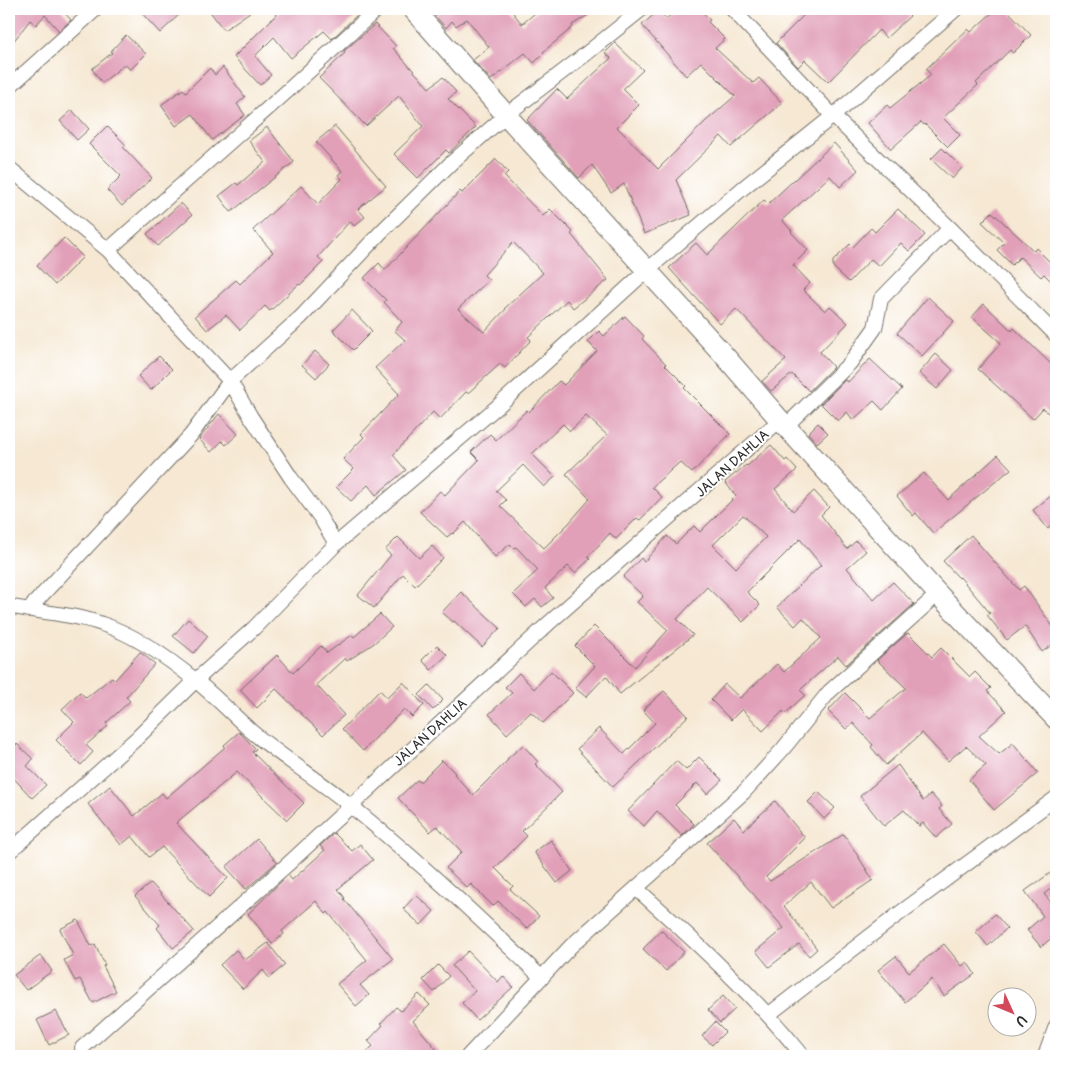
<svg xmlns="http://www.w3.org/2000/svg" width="1065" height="1065" font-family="Pangolin,sans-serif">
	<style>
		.building { fill: #e19fb8; fill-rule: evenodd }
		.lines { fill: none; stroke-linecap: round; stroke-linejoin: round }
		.street-casing { stroke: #726d66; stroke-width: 16 }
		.secondary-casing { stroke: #726d66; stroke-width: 22 }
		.street { stroke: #fff; stroke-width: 14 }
		.secondary { stroke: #fff; stroke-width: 20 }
		.labels { text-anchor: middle; stroke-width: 4; stroke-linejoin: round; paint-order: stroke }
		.street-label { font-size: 14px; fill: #2b2b2b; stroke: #fff }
	</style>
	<rect width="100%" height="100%" fill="#fff"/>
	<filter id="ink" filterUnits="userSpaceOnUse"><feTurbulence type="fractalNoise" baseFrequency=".02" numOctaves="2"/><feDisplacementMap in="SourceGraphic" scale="10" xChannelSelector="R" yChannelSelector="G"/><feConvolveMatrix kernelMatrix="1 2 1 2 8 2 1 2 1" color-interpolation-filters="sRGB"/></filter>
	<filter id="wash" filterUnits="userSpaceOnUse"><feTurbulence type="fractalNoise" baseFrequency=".0096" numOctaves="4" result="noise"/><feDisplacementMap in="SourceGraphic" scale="20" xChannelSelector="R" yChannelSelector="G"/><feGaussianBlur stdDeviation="1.12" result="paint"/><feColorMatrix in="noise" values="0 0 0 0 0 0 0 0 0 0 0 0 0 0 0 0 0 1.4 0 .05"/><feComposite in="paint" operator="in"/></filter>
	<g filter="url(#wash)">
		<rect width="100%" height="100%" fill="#f6e8d3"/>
		<g id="blocks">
			<path class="building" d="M14,9h47l10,11 -12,11 -14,-16 -9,10 -6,-5 -21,27v-32z
				M138,9h47l-25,24z
				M208,9h46l-30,21z
				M282,9h73l4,4 -27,26 -8,-8 -33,27 -17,-21 -19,19 16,19 -11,10 -26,-28z
				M443,9h67l12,15 18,-15h58l-26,16 1,2 -30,25 1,1 -10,10 -9,-10 -34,27 -18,-20 16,-13 -22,-28 -11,7 -4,-5 -6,7 -11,-12z
				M678,9h22l10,11 -2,2 17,17 -10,9 38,35 6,-5 23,25 -51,44 -10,-11 -45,44 15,35 -47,19 -20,-50 -13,9 -19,-28 -13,13 -52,-58 30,-31 10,10 44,-41 -6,-5 10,-10 28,27 -20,19 16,16 -22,22 41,42 48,-48 29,-25 -34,-34 -15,14 -44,-51 17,-15 7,9z
				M810,9h93l7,7 -24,22 -7,-8 -51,52 -23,-22 -7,7 -22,-24z
				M996,9h10l25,26 -18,18 -3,-3 -34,33 2,2 -35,33 17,17 -12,12 -23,-23 -1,1 -3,-3 -30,27 -23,-26 19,-18 3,3 41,-33 -5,-6 42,-40 3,3z
				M375,24l21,22 -3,2 36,40 14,-11 13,15 -8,7 28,28 -27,26 -3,-3 -28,28 -24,-24 29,-28 -24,-30 -33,30 -47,-48 26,-25 -1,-2z
				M126,35l20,19 -16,16 -5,-6 -23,19 -10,-14 21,-17 -2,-1z
				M223,67l22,30 -8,7 8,11 -33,25 -19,-26 -17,12 -15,-21 22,-16 3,3 24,-24 5,7z
				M72,110l17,19 -12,11 -17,-19z
				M107,126l19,19 -3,2 29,31 -30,28 -15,-16 14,-14 -32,-32z
				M335,126l51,60 -28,23 7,8 -11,9 -4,-5 -32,36 5,5 -23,23 -1,-1 -29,27 -5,-5 -25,24 -14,-15 -19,15 -12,-14 41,-36 4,4 33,-32 -20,-22 48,-44 17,18 24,-25 -4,-4 4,-4 -26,-29z
				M267,127l27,35 -63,50 -12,-16 17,-13 2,2 27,-23 -16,-21z
				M834,143l24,27 -18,17 -10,-11 -48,44 10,11 -1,1 17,18 -15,15 17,18 -7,7 22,21 5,-5 18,17 -28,29 13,15 -24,24 -17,-17 -21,17 -9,-10 24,-21 -50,-51 -16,15 -51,-56 27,-25 11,12 57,-55 4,4z
				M942,148l20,20 -10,11 -21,-20z
				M496,159l12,13 -4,4 39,40 7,-7 23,23 -2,2 37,46 -35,28 -6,-8 -39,37 3,3 -26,28 -5,-4 -32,29 -2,-1 -26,27 -7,-7 -40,43 13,15 -30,25 -8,-10 -17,16 -15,-14 18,-18 -11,-10 21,-22 -3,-3 38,-40 -24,-26 30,-28 -10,-9 7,-9 -18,-20 2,-2 -22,-22 15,-15 6,7 75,-79 2,2zM513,242l30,31 -38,35 1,1 -22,23 -26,-23 31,-29 -5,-5z
				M181,203l11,12 -34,31 -11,-12z
				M898,209l27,26 -16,16 -8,-8 -22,23 -8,-7 -22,23 -16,-15v-6l17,-17 3,3 18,-19 4,4z
				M992,212l42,39 2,-3 20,20v18l-12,-12 -3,3 -21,-20 -8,8 -15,-15 7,-7 -22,-21z
				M64,238l19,19 -28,28 -18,-19z
				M928,297l26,24 -32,35 -25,-23z
				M984,304l28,27 2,-3 42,41v52l-13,-13 -10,11 -55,-50 23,-26 -29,-26z
				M352,310l20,21 -19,19 -20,-20z
				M625,316l19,20 -2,3 24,25 -1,1 21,21 -2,2 46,46 -38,39 -12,-11 -28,25 10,10 -22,23 -3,-2 -21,21 -6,-6 -22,24 2,2 -15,14 -7,-7 -23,22 8,10 -11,9 -7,-8 -9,8 -13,-13 25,-24 -22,-23 -2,1 -4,-4 -15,13 -30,-35 -12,12 -1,-1 -5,4 -27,-25 20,-21 5,4 34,-35 -8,-8 19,-18 6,6 31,-30 2,2 30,-31 5,4 33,-34 -9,-9 11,-11 5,5zM586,416l21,19 -41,39 24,25 -21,24 -25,25 -44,-42 6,-6 -10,-9 27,-26 21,22 11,-10 -23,-23 31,-30 7,7z
				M315,351l14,13 -13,14 -14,-13z
				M936,354l17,16 -16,19 -18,-16z
				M159,356l13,13 -21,21 -13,-14z
				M870,359l32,30 -19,21 -9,-9 -21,19 -6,-8 -9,9 -17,-17 24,-24 3,2z
				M219,414l19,20 -12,11 -4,-4 -11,11 -12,-13z
				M818,423l10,10 -11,10 -9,-10z
				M771,445l14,16 2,-2 10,11 -22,19 18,22 21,-20 15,16 -8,8 26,34 9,-8 10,10 -19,17 27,32 19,-18 21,22 -68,61 -8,-9 -38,34 5,5 -20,19 -2,-3 -20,20 -21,-22 -11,11 -20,-20 14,-16 15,14 37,-34 7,8 37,-34 -18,-20 -8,8 -18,-19 44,-42 -21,-26 -53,53 13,13 -17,17 -36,-35 -30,32 16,16 -73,59 -14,-18 -20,21 -11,-9 20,-22 -20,-20 19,-20 41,41 33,-37 -31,-28 6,-6 -20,-19 18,-19 3,4 23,-26 9,8 18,-18 6,6 36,-36 -11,-14 21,-17 1,1zM743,515l23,22 -30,31 -23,-23z
				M998,455l13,14 -78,64 -17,-20 -3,3 -16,-20 27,-23 24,27z
				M1056,492v30l-8,7 -15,-19z
				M971,535l48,55 5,-4 32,45v11l-14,10 -17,-26 -18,14 -20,-25 3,-2 -30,-36 -1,1 -16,-17z
				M398,537l21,21 13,-12 11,12 -28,28 -12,-12 -29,34 -16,-13 33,-40 -6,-5z
				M461,592l39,36 -18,19 -28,-26 -1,1 -11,-10z
				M380,614l12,13 -19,17 -26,17 -2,-3 -29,27 28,30 -21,20 -47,-46 -19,19 -17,-18 37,-35 16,18 28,-27 6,7 25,-18 2,2z
				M188,619l20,17 -14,17 -21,-17z
				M908,633l24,24 9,-9 29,29 5,-5 16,16 -4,3 19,20 -27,25 20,18 14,-11 25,30 -44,37 -25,-30 17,-15 -20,-19 -18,15 -26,-28 -36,32 -15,-18 2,-2 -20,-22 -7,6 -18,-18 17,-18 25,25 36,-30 -29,-28z
				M437,645l10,10 -16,15 -9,-10z
				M140,652l15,12 -29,33 4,4 -24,22 2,3 -22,19 7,7 -12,13 -25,-25 18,-18 -12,-13 18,-17 6,6 26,-21 3,3z
				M551,671l22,22 -30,30 -12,-11 -24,22 -18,-20 23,-21 -7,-6 14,-14 15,16z
				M403,682l21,23 -12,12 -8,-8 -41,42 -21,-22 38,-39 7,8z
				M429,685l14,15 -10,10 -14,-15z
				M664,691l24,25 -75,71 -36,-38 22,-21 25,26 31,-31 -12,-13z
				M239,732l17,17 -4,3 52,51 -17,17 -50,-48 -61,51 52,55 -19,19 -47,-50 -13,10 -17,-21 -11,9 -33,-41 22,-18 24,30 28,-23 4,5 59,-51 -1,-2z
				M17,744l16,15 -6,7 19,19 -14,13 -23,-25v-20z
				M523,745l15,17 -3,2 27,28 -40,39 5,5 -32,32 18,18 -3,3 29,27 -12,13 -29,-28 -5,5 -22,-22 -4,4 -21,-20 16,-16 -25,-26 -7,6 -32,-34 19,-18 3,2 22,-22 13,13 -1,1 19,21 35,-35 -1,-1z
				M699,757l23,23 -15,14 -10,-11 -22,22 19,19 -12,12 -25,-25 -13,15 -16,-15 48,-50 10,9z
				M898,765l25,36 8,-7 11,12 -3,3 13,15 -16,14 -13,-15 -4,3 -15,-16 -20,16 -24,-30z
				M818,792l17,16 -11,11 -16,-17z
				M775,801l30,37 -39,39 4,4 74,-47 29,46 -42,28 -20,-26 -27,24 33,43 -8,7 -10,-12 -30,23 -13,-16 28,-23 -77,-85 27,-25 10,12z
				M334,833l18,18 8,-7 13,16 -35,29 7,9 -1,1 49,60 -33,26 9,10 -13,11 -19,-22 30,-24 -39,-48 -2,2 -10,-13 -34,30 2,3 -12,10 -24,-30 40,-39 4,5 33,-30 -5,-4z
				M257,839l20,23 -31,27 -20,-22z
				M551,840l21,31 -15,12 -23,-31z
				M1056,869v16l-12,9 11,13 1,-1v28l-15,13 -14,-17 16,-14 -18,-25z
				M151,883l43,48 -21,17 -16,-20 3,-3 -25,-29z
				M416,895l18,16 -13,14 -18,-16z
				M995,914l12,14 -19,18 -12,-14z
				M78,920l13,26 4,-2 10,21 -2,1 13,25 -23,12 -13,-24 -5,2 -11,-21 9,-5 -13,-26z
				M661,930l23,22 -18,19 -23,-22z
				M268,943l17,22 -16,13 -6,-8 -20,19 -23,-24 16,-15 9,10z
				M944,944l18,22 5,-4 8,12 -31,22 -12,-17 -27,23 -27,-32 18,-14 13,16z
				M468,951l30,31 5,-6 10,11 -36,33 -15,-17 13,-12 -23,-25z
				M41,955l11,16 -26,19 -12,-15z
				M438,965l11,11 -15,16 -11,-12z
				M419,994l11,11 -17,16 29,35h-80l11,-10 -5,-5 15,-16 -2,-2 15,-16 5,4z
				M723,996l12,13 -15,14 -12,-13z
				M56,1011l13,24 -20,10 -12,-25z
				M715,1022l10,10 -13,13 -10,-9z"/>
		</g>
	</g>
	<g filter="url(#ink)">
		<use href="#blocks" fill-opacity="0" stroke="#726d66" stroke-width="1"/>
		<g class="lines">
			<defs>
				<path id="street" d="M732,9l101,107 117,112 106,107
					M9,87l87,-78
					M9,168l99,82 122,131 21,36 40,61 29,39 16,27
					M108,250l175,-155 94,-86
					M786,426l64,-63 25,-35 6,-29 69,-71
					M9,606c30,7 63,7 93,18 33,11 66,34 93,56 20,16 37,34 56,51 32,27 68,49 100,75 67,54 129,113 191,172
					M28,610l163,-175 39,-54 71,-64 80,-85 69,-68 56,-49 76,-58 60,-48
					M9,852l128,-114 59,-58 58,-52 82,-84 162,-138 148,-135 97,-83 90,-72 123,-107
					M637,889c58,52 117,106 166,167
					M768,1015l128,-99 160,-118
					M82,1048l206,-184 261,-241 231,-203
					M468,1056l103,-110 173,-154 39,-43 46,-57 109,-98
					M1045,1056l11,-30"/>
				<path id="secondary" d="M413,9l93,106 217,239 57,66 158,174 118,125"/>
			</defs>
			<use href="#street" class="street-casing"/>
			<use href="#secondary" class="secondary-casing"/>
			<use href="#street" class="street"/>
			<use href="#secondary" class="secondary"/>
		</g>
	</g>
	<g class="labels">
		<g class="street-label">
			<text transform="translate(732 463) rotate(-42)" y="5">JALAN DAHLIA</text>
			<text transform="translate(430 732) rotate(-42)" y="5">JALAN DAHLIA</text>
		</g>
	</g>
	<rect width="1065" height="1065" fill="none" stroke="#fff" stroke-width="30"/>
	<g transform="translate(1012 1012) rotate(134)"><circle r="24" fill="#ffffff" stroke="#aaaaaa"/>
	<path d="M0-4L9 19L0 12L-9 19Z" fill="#d1495b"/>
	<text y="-8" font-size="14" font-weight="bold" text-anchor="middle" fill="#2b2b2b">U</text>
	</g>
</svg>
